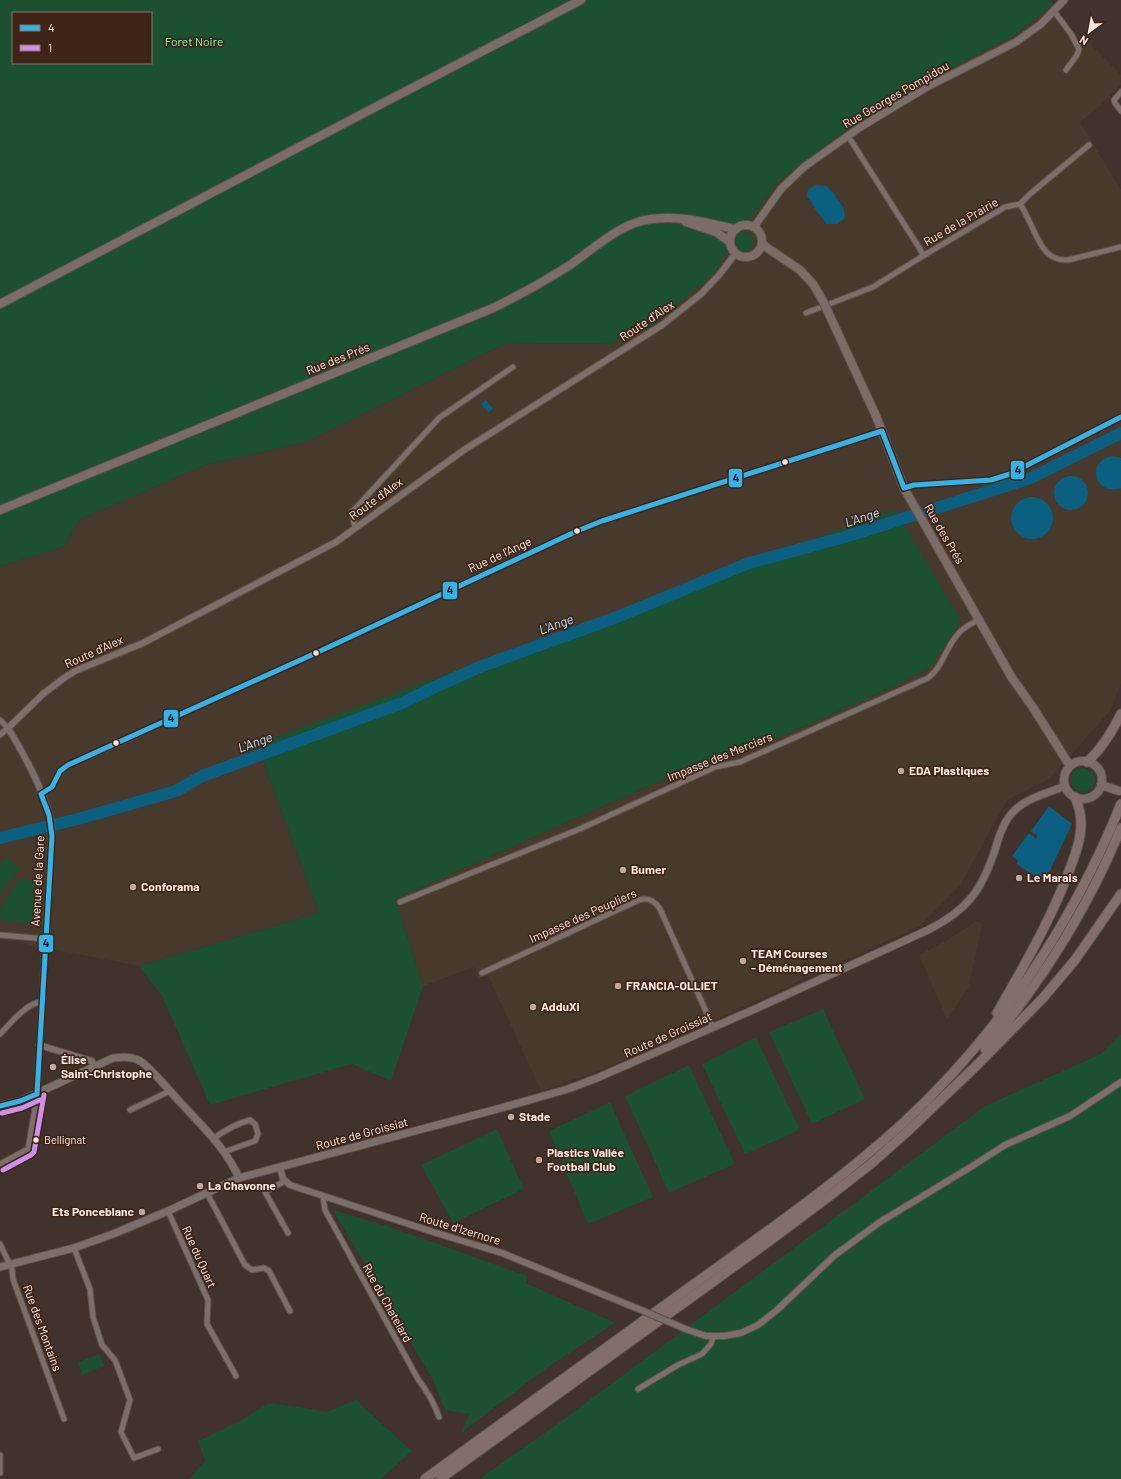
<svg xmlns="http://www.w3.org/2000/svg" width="1121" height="1479" font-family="Barlow,sans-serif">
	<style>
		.industrial { fill: #473a2c }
		.green { fill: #1b5030; fill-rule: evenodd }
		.water { fill: #0b5f80 }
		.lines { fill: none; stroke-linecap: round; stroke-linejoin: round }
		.river { stroke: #0b5f80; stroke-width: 12 }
		.minor-casing { stroke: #5d504a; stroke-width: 7 }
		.tertiary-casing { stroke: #5d504a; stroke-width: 8 }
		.secondary-casing { stroke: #5d504a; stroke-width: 9 }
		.primary-casing { stroke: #5d504a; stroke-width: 10 }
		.motorway-casing { stroke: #5d504a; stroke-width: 11 }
		.minor { stroke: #7c6e69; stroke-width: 5 }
		.tertiary { stroke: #7c6e69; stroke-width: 6 }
		.secondary { stroke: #7c6e69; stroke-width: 7 }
		.primary { stroke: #7c6c66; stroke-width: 8 }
		.motorway { stroke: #826f6a; stroke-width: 9 }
		.tertiary-bridge-casing { stroke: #5d504a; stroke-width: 8; stroke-linecap: butt }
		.primary-bridge-casing { stroke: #5d504a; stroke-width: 10; stroke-linecap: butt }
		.tertiary-bridge { stroke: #7c6e69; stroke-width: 6 }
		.primary-bridge { stroke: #7c6c66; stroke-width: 8 }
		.bus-1-casing { stroke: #3f2418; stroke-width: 8 }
		.bus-2-casing { stroke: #3f2418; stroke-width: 8 }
		.bus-1 { stroke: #33b3e7; stroke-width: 5 }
		.bus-2 { stroke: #ce8fe9; stroke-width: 5 }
		.bus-dot { fill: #fce9e1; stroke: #3f2418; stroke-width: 1.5 }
		.poi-dot { fill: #bba9a1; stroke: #3f2418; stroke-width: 1.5 }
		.labels { text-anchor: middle; stroke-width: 3.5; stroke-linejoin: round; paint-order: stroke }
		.bus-label { font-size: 11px; fill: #fce9e1; stroke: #3f2418; text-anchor: start }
		.park-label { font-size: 12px; fill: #85fbb0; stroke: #3f2418 }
		.street-label { font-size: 12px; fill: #fce9e1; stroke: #3f2418 }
		.poi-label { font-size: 12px; font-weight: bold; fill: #fce9e1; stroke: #3f2418; text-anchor: start }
		.water-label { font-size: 13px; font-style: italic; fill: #b4e1fc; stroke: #3f2418 }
		.line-badge { stroke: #3f2418; stroke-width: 1.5 }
		.pale-badge-label { font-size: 11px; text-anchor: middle; font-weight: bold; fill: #111 }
	</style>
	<rect width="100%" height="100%" fill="#41322b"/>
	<path class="industrial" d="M1053,5l30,42 6,-4 32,32v9l-21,22 -20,16 41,68v493l-11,28 -61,68 -42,21 -46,84 -41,42 -221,101 -101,44 -57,20 -53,-116 -9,3 -5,-11 -51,19 -28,-87 339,-151 14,3 145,-64 38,-20 -674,77 62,169 -180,53 -139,-27v-373l63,-19 16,-27 126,-55 101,-23 198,-98 108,-1 139,-125 27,-36 56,-43 43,-28 97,-55 40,-20z
		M977,921l5,4 -13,61 -22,33 -28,-64 25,-13z"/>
	<path class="green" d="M0,0h1049l4,5 -39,31 -40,20 -97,55 -43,28 -56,43 -37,50c29,-1 3,37 -7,10l-20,31 -61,53 -41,17 -108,1 -198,98 -101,23 -126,55 -16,27 -63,19zM13,13h138v50h-138z
		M895,509l66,112 -30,46 -38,20 -145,64 -14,-3 -339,151 28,87 -32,95 -39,-17 -142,41 -48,-109 -23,-30 180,-53 -62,-169z
		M1071 780a12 12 0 1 1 24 0a12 12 0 1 1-24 0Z
		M5,857l15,11 -20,27v-31z
		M19,879l16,2 -2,43 -33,-4v-11z
		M823,1009l42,90 -53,25 -43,-92z
		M1121,1034v445h-642l81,-57 425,-316 116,-52z
		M756,1037l44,93 -55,24 -43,-90z
		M689,1065l46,99 -66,29 -44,-97z
		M610,1102l43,95 -65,27 -39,-93z
		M497,1129l27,60 -71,34 -32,-58z
		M333,1210c67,18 130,44 195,66l-2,7 89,40 -67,44 -87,66 8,-19 -24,-4 -12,-30z
		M99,1354l5,12 -22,9 -4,-13z
		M358,1399l3,6 51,46 -31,28h-192l16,-18 -7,-20 44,-21 27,-17 36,5 21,4z"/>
	<path class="water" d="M816,185l10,1 7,6 11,17 1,9 -8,6h-10l-9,-11 -11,-17 1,-6z
		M486,400l7,9 -5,3 -7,-8z
		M1112,456l9,2v30c-26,9 -36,-27 -9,-32z
		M1054 493a17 17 0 1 1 34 0a17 17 0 1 1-34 0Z
		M1011 518a21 21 0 1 1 42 0a21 21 0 1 1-42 0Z
		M1049,806l23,18 -28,59 -27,-19 1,-3 -6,-5 17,-23 7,6 2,-3 -7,-5z"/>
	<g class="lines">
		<path class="river" d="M0,838l78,-19 98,-28 26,-15 200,-73 33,-16 47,-21 135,-49 132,-54 96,-26 186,-59 90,-45"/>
		<defs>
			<path id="minor" d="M1054,11l17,23 8,15 -2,6 -11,15
				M1121,92l-7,8 1,3 6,8
				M848,136l72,113 3,7 82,-49 15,-3c10,14 18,43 30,51 5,4 11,5 18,5l53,-13
				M1020,204l10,-10 59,-49
				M806,313l67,-26 50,-31
				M904,488l10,-3 77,-5 19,-6 111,-57
				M355,528l-3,-16 87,-94 74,-51
				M0,720l8,8 -8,7
				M41,794l11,-7 8,-16 8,-6 49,-21 61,-29 138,-62 261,-122 25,-10 280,-90
				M400,902l182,-74 133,-61 25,-5 188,-84c15,-11 18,-31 30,-44 5,-7 14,-10 21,-15
				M0,935l46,4
				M482,973l157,-73c10,-3 16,1 21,9l53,118
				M0,1034c10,-10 27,-32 42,-32
				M130,1110l40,-19
				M213,1139c12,-9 22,-15 37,-19l5,4 3,10 -3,7 -31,11
				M0,1164l28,-15 8,-46 1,-9
				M285,1181l-20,11 23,41
				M207,1193l38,72 7,5 12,-2 5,3 21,40
				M323,1196l2,14 93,169c10,13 16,24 21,38
				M168,1211l40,89 -1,24 29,52
				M0,1244l12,25 1,10 51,140
				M74,1248l16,41 3,28 9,28 13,15 15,40 -9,32 13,26 24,-9
				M638,1389l40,-24 24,-11 9,-10 2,-7
				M0,1455v18"/>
			<path id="tertiary" d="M39,1045l53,16 2,5
				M37,1094l15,-266c-4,-30 -28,-74 -44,-100l35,-34 21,-16 11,-7 68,-28 193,-101 128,-92 198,-125 39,-31 18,-19 17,-22
				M280,1167l3,12 7,6 140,46 72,22 139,57
				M688,1330l18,6h18l17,-3 17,-8 19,-15 58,-55 45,-33 94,-57 31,-20 65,-29 51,-34"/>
			<path id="secondary" d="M754,227l27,-38 23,-22 55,-39 68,-41 89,-45 25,-18 23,-24
				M0,1106l20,-5 93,-43c10,-1 21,-2 30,5 11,9 25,26 36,38 21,23 47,47 60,77
				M0,1267l74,-19 39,-14 55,-23 71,-33 262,-70 67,-19 29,-11 158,-69 173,-79c39,-20 53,-38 67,-80 4,-14 9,-30 20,-40 14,-13 33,-17 50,-24"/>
			<path id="primary" d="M686,222l30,10 14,10
				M730 241a16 16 0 1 1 32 0a16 16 0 1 1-32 0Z
				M762,243l4,4 34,23
				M0,304l364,-191 217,-113
				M876,416l28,72 108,190 20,28 38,60
				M0,510l493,-202c27,-13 52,-27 77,-43 25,-17 50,-42 81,-46 33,-4 54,4 85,10
				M1064 780a19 19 0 1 1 38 0a19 19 0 1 1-38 0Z
				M1101,785l18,6"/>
			<path id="motorway" d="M1087,762c15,-13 25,-30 34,-48
				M997,1013c26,-45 52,-90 71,-139 6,-16 13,-33 13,-50 0,-10 -2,-18 -6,-27
				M985,1049c55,-65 103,-141 136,-221
				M425,1479c88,-64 177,-128 265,-192 72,-52 146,-103 212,-163 96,-88 170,-199 219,-320
				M440,1479l328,-237 59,-44 45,-35 36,-32 66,-63 69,-70 32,-38 46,-66"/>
		</defs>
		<use href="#minor" class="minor-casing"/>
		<use href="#tertiary" class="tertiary-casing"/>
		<use href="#secondary" class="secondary-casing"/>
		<use href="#primary" class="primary-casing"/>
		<use href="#motorway" class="motorway-casing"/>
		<use href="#minor" class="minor"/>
		<use href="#tertiary" class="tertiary"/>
		<use href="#secondary" class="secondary"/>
		<use href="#primary" class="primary"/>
		<use href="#motorway" class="motorway"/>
		<defs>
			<path id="tertiary-bridge" d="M641,1310l47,20"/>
			<path id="primary-bridge" d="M800,270l13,14 10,17 53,115"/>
		</defs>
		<use href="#tertiary-bridge" class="tertiary-bridge-casing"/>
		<use href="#primary-bridge" class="primary-bridge-casing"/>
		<use href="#tertiary-bridge" class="tertiary-bridge"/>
		<use href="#primary-bridge" class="primary-bridge"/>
		<defs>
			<path id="bus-1" d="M882,431l22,57
				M904,488l10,-3 77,-5 19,-6 111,-57
				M41,794l11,-7 8,-16 8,-6 248,-112 261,-122 25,-10 280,-90
				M37,1094l15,-258 -3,-21 -8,-21
				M0,1106l20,-5 17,-7"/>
			<path id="bus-2" d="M2,1113l20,-5 18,-8
				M3,1170l28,-15 3,-3 10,-57"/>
		</defs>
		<use href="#bus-1" class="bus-1-casing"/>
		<use href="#bus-2" class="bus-2-casing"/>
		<use href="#bus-1" class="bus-1"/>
		<use href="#bus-2" class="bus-2"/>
	</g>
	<g class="bus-dot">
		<circle cx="785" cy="462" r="3.5"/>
		<circle cx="577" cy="531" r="3.5"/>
		<circle cx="316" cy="653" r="3.5"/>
		<circle cx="116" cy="743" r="3.5"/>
		<circle cx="36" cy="1140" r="3.5"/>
	</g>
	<g class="poi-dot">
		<circle cx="901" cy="771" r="4"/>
		<circle cx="623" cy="870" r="4"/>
		<circle cx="1019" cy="878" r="4"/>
		<circle cx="133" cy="887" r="4"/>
		<circle cx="743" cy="961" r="4"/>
		<circle cx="618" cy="986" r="4"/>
		<circle cx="533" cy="1007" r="4"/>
		<circle cx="53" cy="1067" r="4"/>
		<circle cx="511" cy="1117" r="4"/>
		<circle cx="539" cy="1160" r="4"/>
		<circle cx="200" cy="1186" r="4"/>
		<circle cx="142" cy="1212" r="4"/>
	</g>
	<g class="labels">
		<g class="bus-label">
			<text x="44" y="1144">Bellignat</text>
		</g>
		<g class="park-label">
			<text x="194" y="46">Foret Noire</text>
		</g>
		<g class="street-label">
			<text transform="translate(896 95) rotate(-30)" y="4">Rue Georges Pompidou</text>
			<text transform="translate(961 222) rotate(-30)" y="4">Rue de la Prairie</text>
			<text transform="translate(647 321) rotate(-34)" y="4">Route d'Alex</text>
			<text transform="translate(338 359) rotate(-22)" y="4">Rue des Prés</text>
			<text transform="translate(376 499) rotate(-36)" y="4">Route d'Alex</text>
			<text transform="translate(944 534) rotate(60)" y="4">Rue des Prés</text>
			<text transform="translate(500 555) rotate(-25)" y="4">Rue de l'Ange</text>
			<text transform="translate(94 652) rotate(-24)" y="4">Route d'Alex</text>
			<text transform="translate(720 757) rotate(-22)" y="4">Impasse des Merciers</text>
			<text transform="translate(38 881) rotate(-87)" y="4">Avenue de la Gare</text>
			<text transform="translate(583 916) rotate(-24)" y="4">Impasse des Peupliers</text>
			<text transform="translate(668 1035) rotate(-24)" y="4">Route de Groissiat</text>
			<text transform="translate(362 1134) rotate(-15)" y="4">Route de Groissiat</text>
			<text transform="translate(460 1229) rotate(17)" y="4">Route d'Izernore</text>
			<text transform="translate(199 1257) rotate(66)" y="4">Rue du Quart</text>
			<text transform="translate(387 1303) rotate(61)" y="4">Rue du Chatelard</text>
			<text transform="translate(42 1328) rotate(70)" y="4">Rue des Montains</text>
		</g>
		<g class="poi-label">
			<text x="909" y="775">EDA Plastiques</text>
			<text x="631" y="874">Bumer</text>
			<text x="1027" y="882">Le Marais</text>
			<text x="141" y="891">Conforama</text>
			<text x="751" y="958">TEAM Courses<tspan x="751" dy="14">- Déménagement</tspan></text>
			<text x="626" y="990">FRANCIA-OLLIET</text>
			<text x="541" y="1011">AdduXi</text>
			<text x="61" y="1064">Élise<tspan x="61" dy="14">Saint-Christophe</tspan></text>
			<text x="519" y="1121">Stade</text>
			<text x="547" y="1157">Plastics Vallée<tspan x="547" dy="14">Football Club</tspan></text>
			<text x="208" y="1190">La Chavonne</text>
			<text x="134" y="1216" text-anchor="end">Ets Ponceblanc</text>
		</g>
		<g class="water-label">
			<text transform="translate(862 517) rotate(-18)" y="5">L'Ange</text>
			<text transform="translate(556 624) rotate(-20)" y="5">L'Ange</text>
			<text transform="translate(255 742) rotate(-20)" y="5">L'Ange</text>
		</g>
	</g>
	<g class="line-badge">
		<rect x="1010" y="460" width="15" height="20" rx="4" fill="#33b3e7"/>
		<rect x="728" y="468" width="15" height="20" rx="4" fill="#33b3e7"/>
		<rect x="442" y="581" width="16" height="19" rx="4" fill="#33b3e7"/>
		<rect x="163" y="709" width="16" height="19" rx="4" fill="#33b3e7"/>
		<rect x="38" y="934" width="16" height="19" rx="4" fill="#33b3e7"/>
	</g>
	<g class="pale-badge-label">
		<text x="1018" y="474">4</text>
		<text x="736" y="482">4</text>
		<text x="450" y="594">4</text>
		<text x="171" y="722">4</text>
		<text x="46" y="947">4</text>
	</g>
	<rect x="12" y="12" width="140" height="52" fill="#3f2418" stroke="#8b7368"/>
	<rect x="20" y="25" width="20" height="6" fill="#33b3e7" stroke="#8b7368"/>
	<text x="48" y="32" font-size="12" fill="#fce9e1">4</text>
	<rect x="20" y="45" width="20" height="6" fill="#ce8fe9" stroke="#8b7368"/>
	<text x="48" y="52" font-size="12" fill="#fce9e1">1</text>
	<g transform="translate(1089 32) rotate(212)" stroke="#3f2418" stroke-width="3" paint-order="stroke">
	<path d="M0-3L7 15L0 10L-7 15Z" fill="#fce9e1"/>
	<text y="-6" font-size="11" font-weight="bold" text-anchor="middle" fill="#fce9e1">N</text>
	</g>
</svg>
